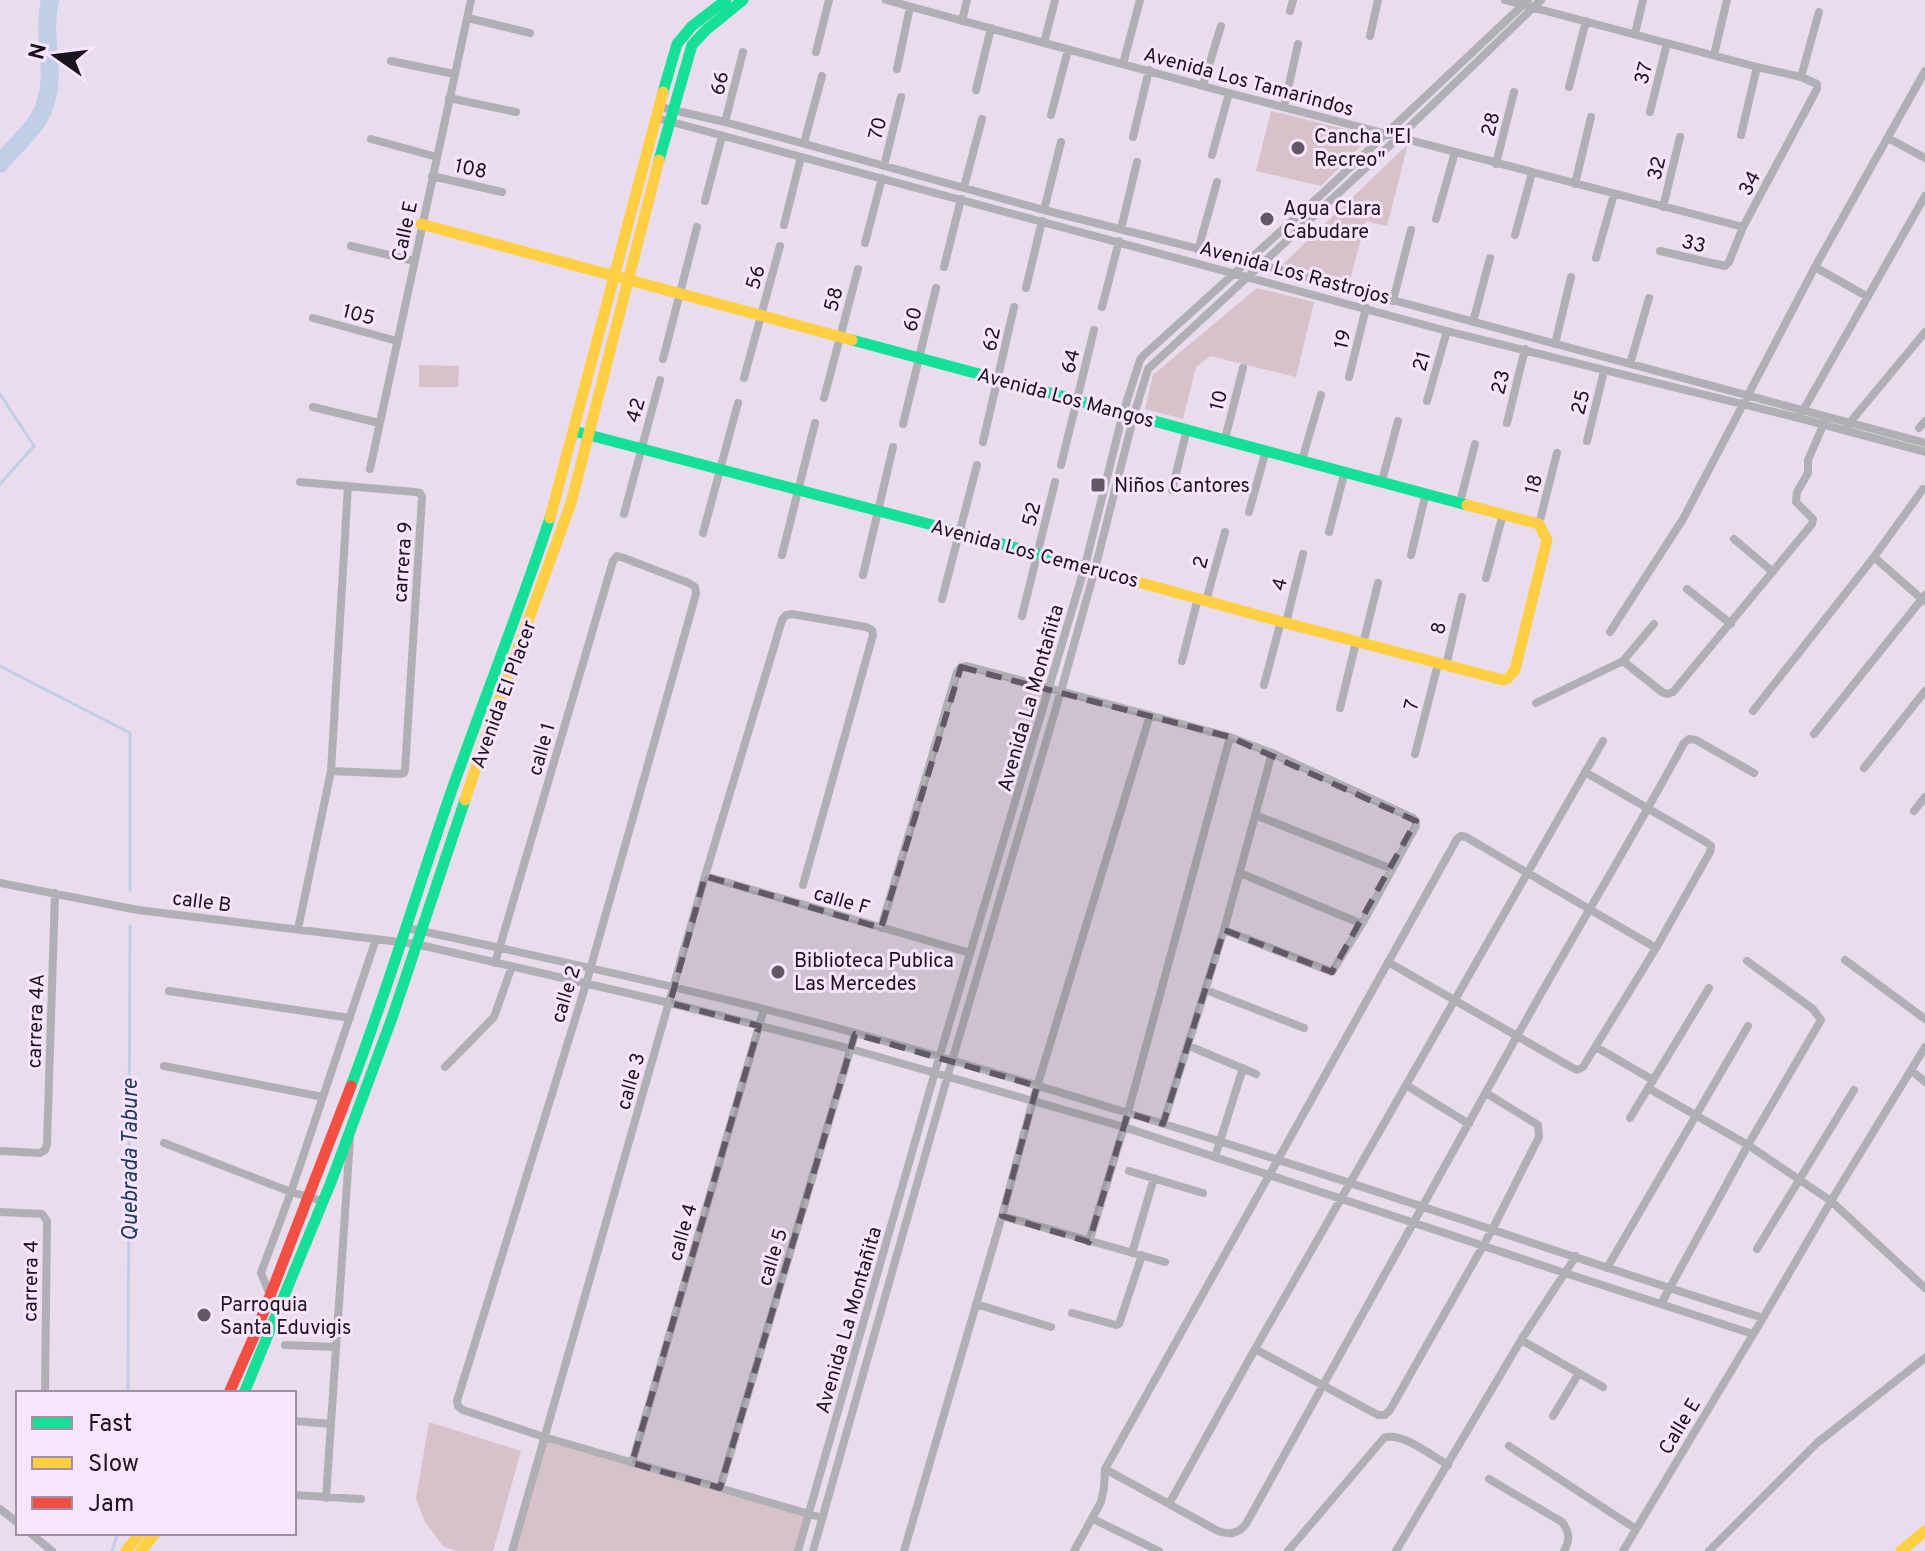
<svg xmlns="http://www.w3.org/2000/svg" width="1925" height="1551" font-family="Overpass,sans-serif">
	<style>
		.green { fill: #d7c2c9 }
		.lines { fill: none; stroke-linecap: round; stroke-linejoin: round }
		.stream { stroke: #c1cee7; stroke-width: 3 }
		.river { stroke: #c1cee7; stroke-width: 18 }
		.street { stroke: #b1afb6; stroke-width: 8 }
		.fast { stroke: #16e098; stroke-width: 11 }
		.slow { stroke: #ffcf43; stroke-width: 11 }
		.jam { stroke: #f24e42; stroke-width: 11 }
		.marked { fill: #635966; fill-opacity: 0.2; stroke: #635966; stroke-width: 6; stroke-dasharray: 16 10; stroke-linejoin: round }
		.poi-dot { fill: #635966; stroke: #f8e4fe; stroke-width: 3 }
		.labels { text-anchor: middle; stroke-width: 6; stroke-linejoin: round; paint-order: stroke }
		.street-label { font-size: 20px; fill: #1b131d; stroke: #f8e4fe }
		.poi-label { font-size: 20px; fill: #1b131d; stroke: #f8e4fe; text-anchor: start }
		.water-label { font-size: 22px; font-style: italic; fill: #1b3c62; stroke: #f8e4fe }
	</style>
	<rect width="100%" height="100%" fill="#e9dced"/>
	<path class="green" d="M1271,111l94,23 2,6 -46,46 -65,-15z
		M1408,144l-21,82 -21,-5 -16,59 -67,-16z
		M1257,288l57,14 -18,75 -86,-21 -14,11 -13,52 -38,-10 8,-34z
		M419,365l40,1 -1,21h-39z
		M429,1422l92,29 -28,100h-36l-13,-4 -19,-25 -9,-23z
		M546,1442l259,74 -10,35h-280z"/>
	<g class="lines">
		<path class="stream" d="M0,394l34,52 -34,38
			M0,666l130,67v157
			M128,1393l2,-467
			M112,1551l6,-18"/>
		<path class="river" d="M0,164c12,-17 30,-29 40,-48 21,-41 0,-75 10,-116"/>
		<path class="street" d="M886,0l343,93 514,134
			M1505,0l252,67 44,10 16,7v5l-74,138 -14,35 -4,4 -65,-15
			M1290,11l3,-11
			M468,18l62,15
			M962,21l5,-21
			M1635,34l8,-34
			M1370,36l8,-36
			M1044,43l11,-43
			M816,52l13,-52
			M1714,55l13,-55
			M391,61l63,13
			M1123,64l17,-64
			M897,69l13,-62
			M1801,77l18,-65
			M1203,85l18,-59
			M1569,87l17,-66
			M976,90l15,-62
			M449,98l67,14
			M660,107l65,15 319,88 203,51 678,182
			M1284,107l14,-63
			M1650,112l17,-69
			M1051,115l17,-65
			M657,118l790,213 352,87 126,34
			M725,122l18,-70
			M1741,135l16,-68
			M1133,137l16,-67
			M1888,138l37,20
			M371,139l66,18
			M804,143l18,-67
			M1212,155l17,-62
			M1496,164l18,-72
			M884,166l17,-69
			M432,176l70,16
			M1575,184l16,-67
			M964,187l18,-68
			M705,201l17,-65
			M1663,207l17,-70
			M1044,210l17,-68
			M1436,219l19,-67
			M784,225l17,-68
			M1121,229l16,-67
			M1515,235l17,-62
			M865,243l17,-65
			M351,246l63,15
			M1198,250l19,-68
			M1596,258l18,-64
			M944,267l17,-68
			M1815,267l53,30
			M1026,288l16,-67
			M1393,301l18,-71
			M1102,307l17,-66
			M313,318l84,23
			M1473,322l17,-64
			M1555,344l16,-67
			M663,359l34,-132
			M1630,364l19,-66
			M1349,377l17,-69
			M744,378l36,-132
			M824,398l34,-129
			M1427,401l20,-70
			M313,407l66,16
			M1801,414l124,-218
			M1507,423l18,-74
			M903,424l33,-136
			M1847,426l78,-94
			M1919,428l6,-7
			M1225,439l18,-71
			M1587,441l17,-70
			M983,442l31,-135
			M1302,460l19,-65
			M1061,465l33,-135
			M370,469l101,-469
			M1382,481l16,-60
			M300,482l115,10 5,1 2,4 -17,273 -1,3 -4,1 -69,-3
			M1172,490l15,-61
			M1460,502l15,-58
			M1249,512l17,-62
			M624,514l36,-134
			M1539,524l18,-71
			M1329,532l16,-61
			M703,533l35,-130
			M1734,539l39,33
			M782,555l33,-132
			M1411,555l15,-62
			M1874,557l50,44
			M863,575l30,-128
			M1486,578l17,-64
			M1687,589l44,35
			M942,599l35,-134
			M1206,601l19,-69
			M1022,616l33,-134
			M1286,623l17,-69
			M1654,624l-31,37 39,31 5,2 6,-2 139,-168 1,-5 -17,-17 1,-10 11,-19v-13l17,-39
			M1610,632l73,-113 132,-252 110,-196
			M1363,644l15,-61
			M1182,661l16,-63
			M1446,666l16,-69
			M1264,685l17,-64
			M1536,703l87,-42
			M1340,708l16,-66
			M1753,711l121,-154 49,-68
			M1814,734l111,-139
			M1415,754l23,-90
			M1864,768l61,-77
			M1914,811l11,-14
			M1255,815l137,54
			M1240,873l122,51
			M705,876l265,77
			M0,883l138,27 278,34 254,59 181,46 273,78 441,146 188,61
			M407,928c118,25 236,51 353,80 124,31 246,68 368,105 213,64 423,138 635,205
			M881,928l76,-256 4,-5 6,-1 263,71 42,16 141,65 3,3v5l-54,98 -30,48 -108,-42
			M298,929l33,-158 17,-285
			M1845,960l80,59
			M1388,962l183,105 6,3 6,-3 73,-119 54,-96 1,-6 -5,-4 -121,-70
			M495,963l118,-402 4,-5 7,2 65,25 6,4 1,7 -110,390 -129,417 1,5 5,4 81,27 279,81
			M1206,990l98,38
			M169,991l181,27
			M1189,1046l67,28
			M1596,1047l57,33
			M164,1066l159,31
			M445,1067l49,-50 18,-51
			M1911,1070l14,12
			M1406,1085l63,39
			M1648,1088l100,57 83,56 94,87
			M1486,1093l52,32 1,12 -47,93 -102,180 -5,5h-7l-123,-66 348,-608
			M1630,1118l79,-130
			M1163,1124l61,-194 48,-177
			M164,1143l127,49 32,9
			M0,1151l40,2 5,-3 2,-6 8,-251
			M1215,1157l28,-89
			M1129,1171l74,22
			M0,1212l42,2 5,7 -2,172
			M1002,1216l163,46
			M1089,1242l35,-115 106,-390
			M1757,1249l97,-159
			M1132,1253l22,-75
			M1607,1268l141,-242
			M270,1295l-9,-22 30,-81 85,-253
			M976,1304l75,23
			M1661,1304l87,-159 73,-125 -8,-11 -66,-48
			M1072,1313l44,12 3,-1 23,-69
			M1521,1340l58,33 -26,43
			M285,1345l51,2
			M1579,1373l24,14
			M294,1421l37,3
			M1509,1446l127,83
			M632,1463l132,-454
			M1105,1469l64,35 86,-155
			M1489,1479l73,43c8,10 8,18 2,29
			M720,1488l135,-454
			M294,1495l67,4
			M326,1498l24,-359
			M1169,1504l49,27c12,4 20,3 28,-7 89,-163 181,-324 270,-486 55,-99 114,-195 168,-295l5,-4 7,1 58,33
			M0,1509l18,14
			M1093,1519l66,32
			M30,1533l22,18
			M512,1551l193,-675 77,-256 4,-5 6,-1 74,13 6,3 1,5 -70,250
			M798,1551l141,-493 146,-492 38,-153 17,-53 3,-4 181,-164 204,-192
			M813,1551l134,-473 114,-387 34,-122 39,-154 14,-46 251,-232 142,-137
			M904,1551l98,-335 31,-116 117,-385
			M1074,1551l27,-49 3,-14 1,-19 352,-630 4,-3 5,1 190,111
			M1288,1551l96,-113c17,-7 48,18 64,27
			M1396,1551l125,-211 55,-84
			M1623,1551l140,-233 68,-117 94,-154
			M1709,1551l108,-108 108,-85"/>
		<path class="fast" d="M663,92l14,-48 15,-18 34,-26
			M659,160l33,-115 14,-15 37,-30
			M852,340l615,165
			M574,431l385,101 132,37
			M351,1086c36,-95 65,-192 98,-288 33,-94 70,-186 101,-280
			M244,1393l87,-211 61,-164 73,-218"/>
		<path class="slow" d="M421,224l431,116
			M550,518l113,-426
			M1091,569l195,54 217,57 5,-2 7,-8 32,-130 -8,-16 -72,-19
			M465,800l25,-74 81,-223 88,-343
			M126,1551l14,-18
			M141,1551l14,-18
			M1901,1551l24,-20"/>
		<path class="jam" d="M229,1393l27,-61 95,-246"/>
	</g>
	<path class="marked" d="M961,667l269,70 186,84 -84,151 -108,-42 -61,194 -35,-11 -39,129 -87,-26 35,-130 -182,-52 -135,454 -88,-25 127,-437 -89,-23 35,-127 176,52z"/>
	<g class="poi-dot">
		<circle cx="1298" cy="148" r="8"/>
		<circle cx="1267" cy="219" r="8"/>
		<rect x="1090" y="477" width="16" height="16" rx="4"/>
		<circle cx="778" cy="972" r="8"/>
		<circle cx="204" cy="1315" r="8"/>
	</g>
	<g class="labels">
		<g class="street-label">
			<text transform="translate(1643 73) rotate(-76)" y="7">37</text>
			<text transform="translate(1249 81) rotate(15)" y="7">Avenida Los Tamarindos</text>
			<text transform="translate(719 83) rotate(-76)" y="7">66</text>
			<text transform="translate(1490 124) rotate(-76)" y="7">28</text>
			<text transform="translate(877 128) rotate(-76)" y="7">70</text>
			<text transform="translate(471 168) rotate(12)" y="7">108</text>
			<text transform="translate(1656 168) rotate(-76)" y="7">32</text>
			<text transform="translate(1749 183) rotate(-62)" y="7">34</text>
			<text transform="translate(404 231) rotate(-78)" y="7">Calle E</text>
			<text transform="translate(1694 243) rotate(14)" y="7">33</text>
			<text transform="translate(1295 272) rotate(15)" y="7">Avenida Los Rastrojos</text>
			<text transform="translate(755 277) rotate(-74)" y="7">56</text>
			<text transform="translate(833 299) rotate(-75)" y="7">58</text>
			<text transform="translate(359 314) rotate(15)" y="7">105</text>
			<text transform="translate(912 319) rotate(-76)" y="7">60</text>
			<text transform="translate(991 339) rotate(-78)" y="7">62</text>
			<text transform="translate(1342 339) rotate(-77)" y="7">19</text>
			<text transform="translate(1070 361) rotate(-76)" y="7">64</text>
			<text transform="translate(1421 361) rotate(-74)" y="7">21</text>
			<text transform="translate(1500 382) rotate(-76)" y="7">23</text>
			<text transform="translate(1066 397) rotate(15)" y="7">Avenida Los Mangos</text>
			<text transform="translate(1218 400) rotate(-76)" y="7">10</text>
			<text transform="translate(1580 402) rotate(-76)" y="7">25</text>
			<text transform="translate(635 410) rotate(-74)" y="7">42</text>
			<text transform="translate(1533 484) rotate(-75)" y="7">18</text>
			<text transform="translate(1031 514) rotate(-76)" y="7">52</text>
			<text transform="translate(1035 553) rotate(15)" y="7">Avenida Los Cemerucos</text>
			<text transform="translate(402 562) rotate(-86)" y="7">carrera 9</text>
			<text transform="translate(1200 562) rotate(-75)" y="7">2</text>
			<text transform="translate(1279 584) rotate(-76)" y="7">4</text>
			<text transform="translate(1438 628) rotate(-77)" y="7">8</text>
			<text transform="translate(503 694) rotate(-70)" y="7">Avenida El Placer</text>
			<text transform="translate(1030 698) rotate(-74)" y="7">Avenida La Montañita</text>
			<text transform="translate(1411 705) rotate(-75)" y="7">7</text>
			<text transform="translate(541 749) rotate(-74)" y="7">calle 1</text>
			<text transform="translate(842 900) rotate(16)" y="7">calle F</text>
			<text transform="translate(202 901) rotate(7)" y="7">calle B</text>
			<text transform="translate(565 994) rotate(-73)" y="7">calle 2</text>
			<text transform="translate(35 1021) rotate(-88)" y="7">carrera 4A</text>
			<text transform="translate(630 1081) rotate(-74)" y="7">calle 3</text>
			<text transform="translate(682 1232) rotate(-74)" y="7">calle 4</text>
			<text transform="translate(772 1257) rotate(-73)" y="7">calle 5</text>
			<text transform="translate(30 1281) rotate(-89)" y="7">carrera 4</text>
			<text transform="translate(848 1320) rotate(-74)" y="7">Avenida La Montañita</text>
			<text transform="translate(1679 1426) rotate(-59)" y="7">Calle E</text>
		</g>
		<g class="poi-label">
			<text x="1314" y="143">Cancha "El<tspan x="1314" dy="23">Recreo"</tspan></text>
			<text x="1283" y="215">Agua Clara<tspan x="1283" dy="23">Cabudare</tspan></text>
			<text x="1114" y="492">Niños Cantores</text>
			<text x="794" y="967">Biblioteca Publica<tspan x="794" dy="23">Las Mercedes</tspan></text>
			<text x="220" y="1311">Parroquia<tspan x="220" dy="23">Santa Eduvigis</tspan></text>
		</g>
		<g class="water-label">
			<text transform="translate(129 1160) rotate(-90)" y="8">Quebrada Tabure</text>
		</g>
	</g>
	<rect x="16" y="1391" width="280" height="144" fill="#f8e4fe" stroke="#a090a4" stroke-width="2"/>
	<rect x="32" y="1417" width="40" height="12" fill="#16e098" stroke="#a090a4" stroke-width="2"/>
	<text x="88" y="1431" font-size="24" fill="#1b131d">Fast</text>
	<rect x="32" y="1457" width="40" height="12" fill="#ffcf43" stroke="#a090a4" stroke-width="2"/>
	<text x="88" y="1471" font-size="24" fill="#1b131d">Slow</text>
	<rect x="32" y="1497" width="40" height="12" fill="#f24e42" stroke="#a090a4" stroke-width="2"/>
	<text x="88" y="1511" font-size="24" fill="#1b131d">Jam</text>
	<g transform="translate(56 56) rotate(284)" stroke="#f8e4fe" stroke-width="6" paint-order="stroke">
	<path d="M0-6L14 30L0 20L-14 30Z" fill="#1b131d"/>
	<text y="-12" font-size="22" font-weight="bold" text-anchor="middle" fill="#1b131d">N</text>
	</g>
</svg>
